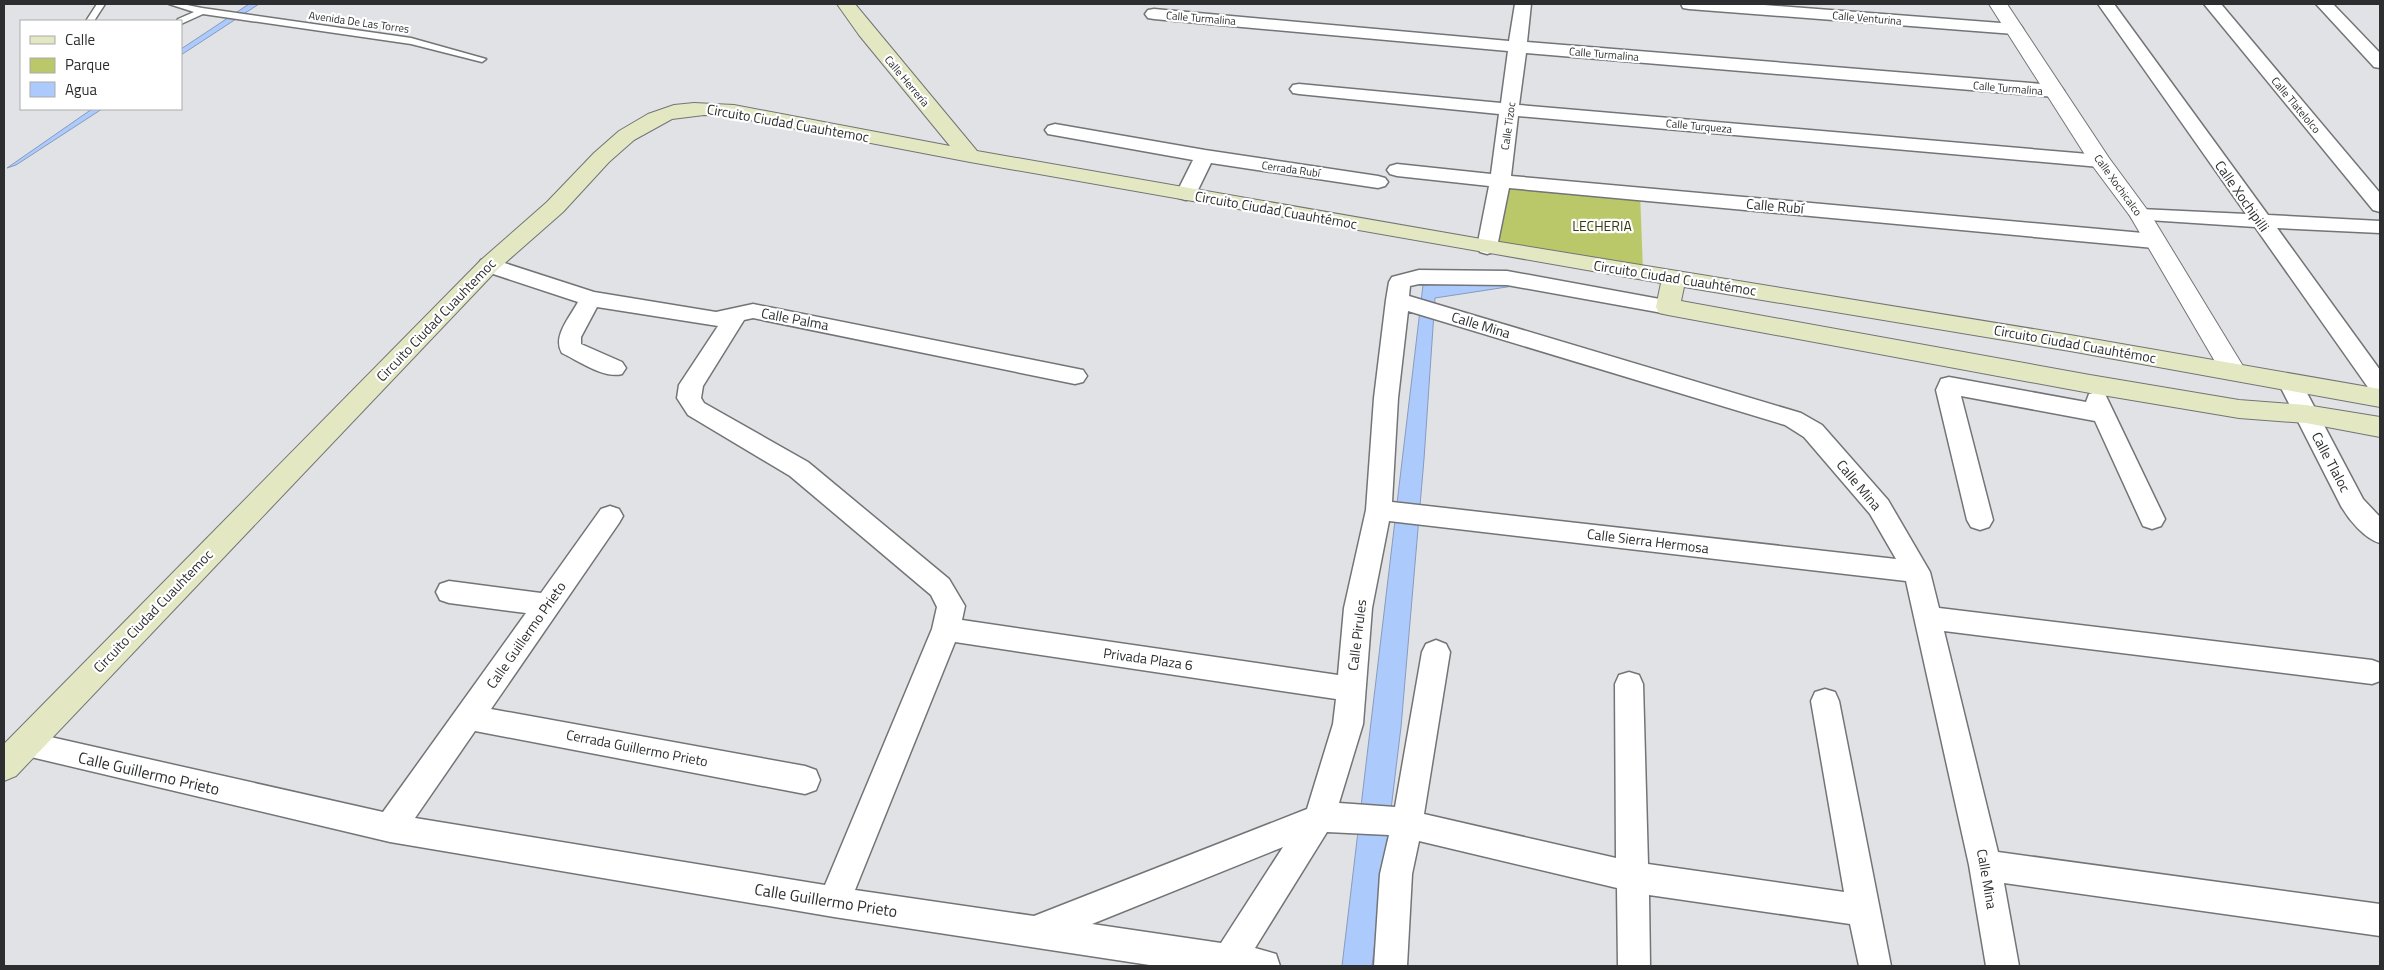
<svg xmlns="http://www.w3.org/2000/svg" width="2384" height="970" font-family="'Titillium Web',sans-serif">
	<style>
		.green { fill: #bbc869 }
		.water { fill: #adcafc; stroke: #879bbe }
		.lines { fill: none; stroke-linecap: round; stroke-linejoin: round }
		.service-casing { stroke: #727476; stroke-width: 3 }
		.minor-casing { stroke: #727476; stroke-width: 3 }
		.tertiary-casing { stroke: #727476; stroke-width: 2 }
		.secondary-casing { stroke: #727476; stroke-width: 2 }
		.service { fill: #fff; fill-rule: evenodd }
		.minor { fill: #fff; fill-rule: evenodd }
		.tertiary { fill: #fff; fill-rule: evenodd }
		.secondary { fill: #e3e7c2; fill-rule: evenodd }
		.labels { text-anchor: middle; stroke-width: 4.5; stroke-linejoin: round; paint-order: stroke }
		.far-street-label { font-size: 11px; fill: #2d2e2f; stroke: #fff }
		.street-label { font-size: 14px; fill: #2d2e2f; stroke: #fff }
		.park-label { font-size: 14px; fill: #353a0f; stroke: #fff }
		.near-street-label { font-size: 16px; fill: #2d2e2f; stroke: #fff }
	</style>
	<rect width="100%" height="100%" fill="#e1e2e5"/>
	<path class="green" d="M1500,179l140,13 3,79 -151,-27z"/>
	<path class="water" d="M249,4h10l-78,51v-6z
		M92,109h10l-86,56 -9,3z
		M1507,279l13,6 -85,13 -11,161 -23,268 -29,239h-30l81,-681z"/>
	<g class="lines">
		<defs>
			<path id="service" d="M97,4h8l-11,17h-8z
				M169,4h13l20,4 209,30 75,21 -4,3 -71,-18 -208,-30 -22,10v-3h-4l1,-2 16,-7z"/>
			<path id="minor" d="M1515,4h16l-4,38 528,43 6,2 3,4 -3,4 -6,2 -529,-44 -7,52 581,50 7,2 3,4 -3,4 -7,2 -582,-51 -7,60 643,58 7,2 3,5 -3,5 -7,2 -645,-60 -12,59 -3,5 -7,2 -7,-2 -3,-5 12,-61 -92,-10 -7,-2 -3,-4 3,-4 7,-2 94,10 8,-60 -200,-20 -6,-1 -3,-4 3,-4 6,-1 202,19 7,-52 -354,-32 -6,-1 -3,-4 3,-4 6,-1 355,32z
				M1681,4h71l262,20 6,1 3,4 -3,4 -6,1 -325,-25 -6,-1z
				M2098,4h16l154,211 112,6v12l-103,-5 103,142v25l-8,-2 -117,-166 -122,-8 -3,-4 3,-4 7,-2 106,5z
				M2204,4h17l159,189v19l-7,-2z
				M2316,4h17l47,49v15l-6,-1z
				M1055,124l150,26 173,26 7,2 3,4 -3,4 -7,2 -167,-25 -15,31 -3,4 -7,2 -7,-2 -3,-4 17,-34 -145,-26 -3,-4 3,-4z
				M489,258l105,34 122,20 37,-8 330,66 4,6 -4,6 -8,2 -322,-66 -9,2 -41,66 -2,12 3,5 104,59 141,117 16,27 -3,14 376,55 6,-67 22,-98 8,-112 12,-98 3,-18 3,-5 27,-7 88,1 169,31 3,5 -3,5 -8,2 -161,-29 -88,-1 -9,2 -1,10 392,117 21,12 66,75 42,72 9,36 433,52 8,3v18l-8,3 -428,-53 54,221 382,52v32l-376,-53 15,83h-33l-17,-101 -63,-284 -517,-60 -17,87 -9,116 -24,79 56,4 27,-155 4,-8 10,-4 10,4 4,8 -26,162 192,44 -1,-174 4,-9 10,-3 10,3 4,9 5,180 196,28 -33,-191 4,-9 10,-3 10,3 4,9 52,265h-32l-9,-42 -201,-29 1,71h-32l-1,-78 -198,-47 -7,33 -5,92h-33l6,-92 9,-39 -62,-3 -72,116 21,6 4,12h-124l-322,-49 -444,-75 -376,-89 -5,-9 5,-9 10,-4 359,81 143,-199 -77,-10 -9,-3 -4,-8 4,-8 9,-3 92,12 60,-84 9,-3 9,3 4,7 -4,7 -128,186 314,57 11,4 4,10 -4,10 -11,4 -330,-63 -60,87 410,67 107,-256 5,-22 -6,-12 -141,-119 -102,-61 -11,-17 2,-13 39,-59 -121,-19 -16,30v7l41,18 4,6 -4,6c-18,5 -43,-13 -60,-21 -10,-16 8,-36 16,-51l-97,-32 -3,-5 3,-5zM1408,311l377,114 19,12 66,77 26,45 -504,-57 6,-104zM955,642l381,57 -3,25 -26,85 -273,107 -179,-26zM1283,847l-62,96 -129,-19z
				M2291,376l8,2 64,121 17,18v26c-15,-4 -31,-23 -39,-37l-62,-122 4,-6z
				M1949,377l137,25 3,-8 8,-2 8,2 60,125 -4,7 -9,3 -9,-3 -48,-105 -134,-25 32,124 -4,7 -9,3 -9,-3 -4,-7 -31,-130 5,-11z"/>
			<path id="tertiary" d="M1989,4h18l102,154 42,57 95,156 -4,6 -9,3 -9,-3 -94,-161 -41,-55z"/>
			<path id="secondary" d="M837,4h18l122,147 510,89 583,95 310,54v18l-310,-56 -386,-64 -3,14 409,74 149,25 67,5 74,12v20l-74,-14 -67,-5 -149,-25 -422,-78 -9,-2 -3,-6 5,-24 -691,-121 -236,-45 -30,-2 -32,4 -38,21 -25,22 -46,50 -66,58 -481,506 -12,5v-37l477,-484 66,-58 47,-49 25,-22 29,-17 26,-9 20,-2 40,2 216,41 -91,-111z"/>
		</defs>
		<use href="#service" class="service-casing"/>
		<use href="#minor" class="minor-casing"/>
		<use href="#tertiary" class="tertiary-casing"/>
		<use href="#secondary" class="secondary-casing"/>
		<use href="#service" class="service"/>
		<use href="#minor" class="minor"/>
		<use href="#tertiary" class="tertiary"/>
		<use href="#secondary" class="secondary"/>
	</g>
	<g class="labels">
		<g class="far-street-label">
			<text transform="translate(1201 18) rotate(5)" y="4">Calle Turmalina</text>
			<text transform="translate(1867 18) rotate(5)" y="4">Calle Venturina</text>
			<text transform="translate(359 22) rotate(8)" y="4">Avenida De Las Torres</text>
			<text transform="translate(1604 54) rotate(5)" y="4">Calle Turmalina</text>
			<text transform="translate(907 81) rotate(50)" y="4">Calle Herrería</text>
			<text transform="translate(2008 88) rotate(5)" y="4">Calle Turmalina</text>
			<text transform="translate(2296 105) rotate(50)" y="4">Calle Tlatelolco</text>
			<text transform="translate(1508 126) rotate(-82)" y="4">Calle Tizoc</text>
			<text transform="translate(1699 126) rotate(5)" y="4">Calle Turqueza</text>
			<text transform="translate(1291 169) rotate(8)" y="4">Cerrada Rubí</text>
			<text transform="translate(2118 185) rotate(54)" y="4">Calle Xochicalco</text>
		</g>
		<g class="street-label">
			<text transform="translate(788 123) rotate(10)" y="5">Circuito Ciudad Cuauhtemoc</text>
			<text transform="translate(2242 196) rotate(55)" y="5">Calle Xochipilli</text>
			<text transform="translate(1775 206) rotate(5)" y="5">Calle Rubí</text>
			<text transform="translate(1276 210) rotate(10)" y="5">Circuito Ciudad Cuauhtémoc</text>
			<text transform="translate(1675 278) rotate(9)" y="5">Circuito Ciudad Cuauhtémoc</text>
			<text transform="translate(795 319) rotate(11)" y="5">Calle Palma</text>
			<text transform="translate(436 320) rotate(-46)" y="5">Circuito Ciudad Cuauhtemoc</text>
			<text transform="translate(1481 325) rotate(17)" y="5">Calle Mina</text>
			<text transform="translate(2075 344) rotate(10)" y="5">Circuito Ciudad Cuauhtémoc</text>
			<text transform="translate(2331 462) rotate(62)" y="5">Calle Tlaloc</text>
			<text transform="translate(1859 485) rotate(50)" y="5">Calle Mina</text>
			<text transform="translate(1648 541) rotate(7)" y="5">Calle Sierra Hermosa</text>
			<text transform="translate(153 611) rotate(-46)" y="5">Circuito Ciudad Cuauhtemoc</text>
			<text transform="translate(526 635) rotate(-55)" y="5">Calle Guillermo Prieto</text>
			<text transform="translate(1357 635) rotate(-83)" y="5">Calle Pirules</text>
			<text transform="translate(1148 659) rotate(8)" y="5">Privada Plaza 6</text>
			<text transform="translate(637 748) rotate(11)" y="5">Cerrada Guillermo Prieto</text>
			<text transform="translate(1987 879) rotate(80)" y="5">Calle Mina</text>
		</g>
		<g class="park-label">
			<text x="1602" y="231">LECHERIA</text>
		</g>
		<g class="near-street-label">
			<text transform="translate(149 773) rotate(13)" y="6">Calle Guillermo Prieto</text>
			<text transform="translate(826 900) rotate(9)" y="6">Calle Guillermo Prieto</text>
		</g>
	</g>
	<rect width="2384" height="970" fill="none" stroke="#2d2e2f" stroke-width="10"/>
	<rect x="20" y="20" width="162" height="90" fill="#ffffff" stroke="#ababac"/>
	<rect x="30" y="36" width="25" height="8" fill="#e3e7c2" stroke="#ababac"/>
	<text x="65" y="45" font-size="15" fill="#2d2e2f">Calle</text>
	<rect x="30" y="58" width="25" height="15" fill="#bbc869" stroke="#ababac"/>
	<text x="65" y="70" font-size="15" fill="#2d2e2f">Parque</text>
	<rect x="30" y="82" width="25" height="15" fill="#adcafc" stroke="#ababac"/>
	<text x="65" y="95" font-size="15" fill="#2d2e2f">Agua</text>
</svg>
